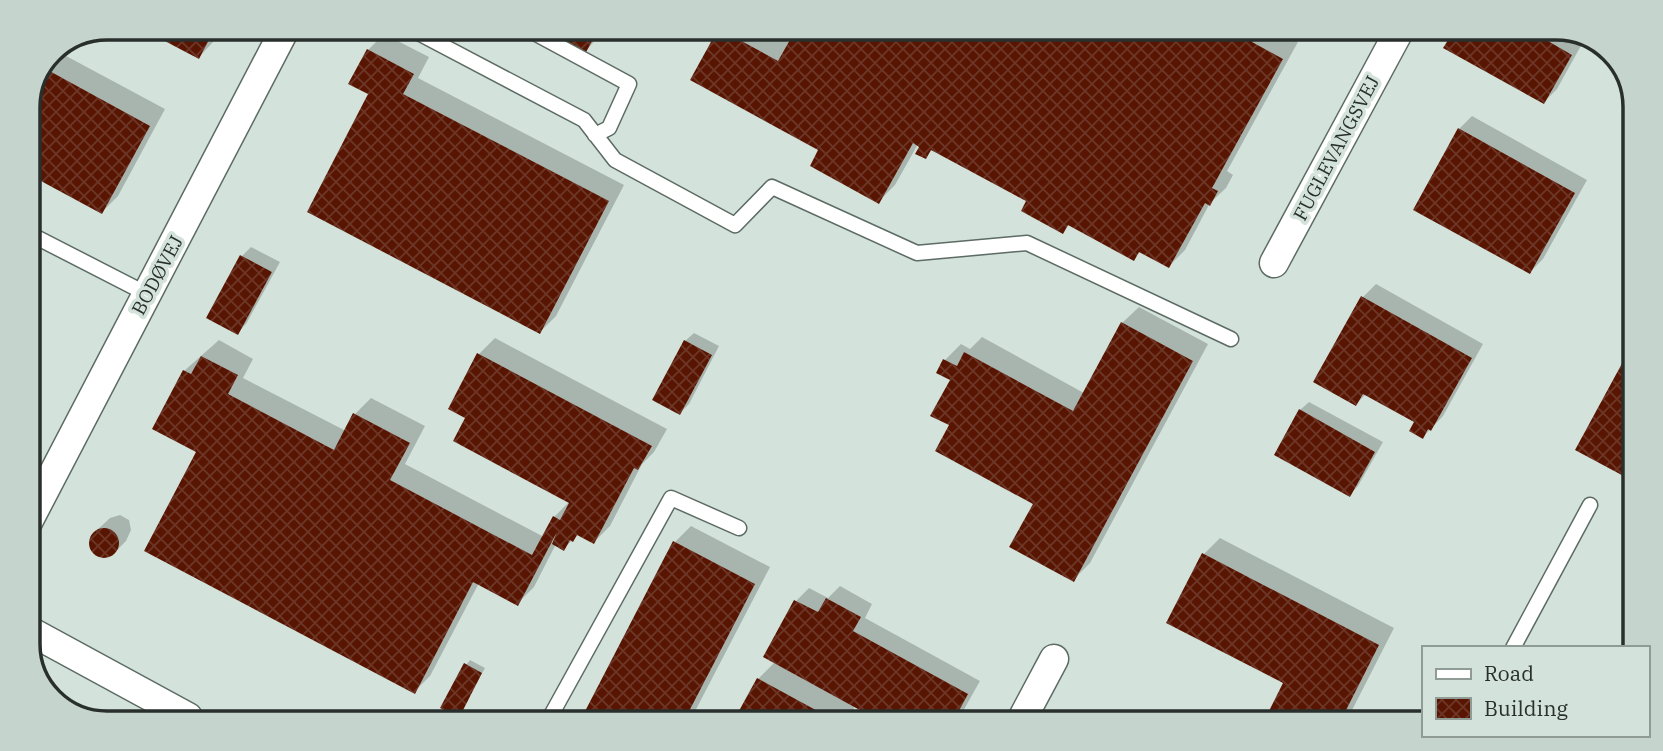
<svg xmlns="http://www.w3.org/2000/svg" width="1663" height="751" font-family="'IBM Plex Serif',serif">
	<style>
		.shadow { fill: #0003 }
		.building { fill: url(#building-cross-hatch) }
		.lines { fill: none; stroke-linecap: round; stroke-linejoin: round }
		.lane-casing { stroke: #5c6b64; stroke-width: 17 }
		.street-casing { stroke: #5c6b64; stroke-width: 31 }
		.lane { stroke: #fff; stroke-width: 14 }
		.street { stroke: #fff; stroke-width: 28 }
		.labels { text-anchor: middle; stroke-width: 7; stroke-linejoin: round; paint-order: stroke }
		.street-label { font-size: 19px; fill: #292f2c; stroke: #d3e3db }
		.rim { fill: none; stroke: #292f2c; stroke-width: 3.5 }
	</style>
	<defs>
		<pattern id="building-cross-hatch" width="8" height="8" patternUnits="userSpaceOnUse" patternTransform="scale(1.75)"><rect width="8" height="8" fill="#581502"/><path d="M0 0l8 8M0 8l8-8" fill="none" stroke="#6d3728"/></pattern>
	</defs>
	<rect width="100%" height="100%" fill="#d3e3db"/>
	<path class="shadow" d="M217,28h4l-6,12 -16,17 8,-17h4z
		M544,30h60l-19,22z
		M719,31h49l22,12 7,-12 483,2 18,9 -71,129 6,4 -7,13 -16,15 -25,47 -16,16 -28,-15 -7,7 -64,-34 -7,7 -34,-30 -96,-52 -8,8 -4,-11 -3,-2 -23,41 -16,16 -58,-52 -129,-70z
		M384,34l45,23 -11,21 206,107 -68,131 -16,16 -170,-238 -2,-44z
		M1454,34h116l13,8 -26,47 -13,13 -98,-54z
		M55,50l110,59 -47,87 -16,16 -74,-40v-69l24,-52z
		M1472,116l115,64 -44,79 -13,13 -71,-143z
		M251,247l29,15 -34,62 -9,9 -29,-16 34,-61z
		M1376,284l107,60 -40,72 -20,21 -7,-16 -50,-27 -10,10 7,-107z
		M1139,307l69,37 -118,219 -16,16 -39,-75 -84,-79 1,-46 -7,-19 16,-16 9,5 12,-12 102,56 38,-70z
		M694,333l25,13 -30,58 -9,9 5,-72z
		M495,338l172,91 -13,23 -12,12 -32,62 -16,16 -15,-8 -15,14 -8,-4 -22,43 -17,17 -38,-21 -49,93 -16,16 -215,-241 -15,-80 35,-31 34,19 -10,19 103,53 9,-17 16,-16 54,28 -20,38 139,73 10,-20 16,-16 -102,-84 11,-63z
		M1309,402l74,40 -25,44 -9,9 -49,-85z
		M120,515l9,5 2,10 -5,11 -14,14 -9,2 -10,-5 -2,-10 5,-11 14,-13z
		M691,526l79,41 -79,152h-108l92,-177z
		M1220,538l174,90 -48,94h-57l-3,-40 -82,-128z
		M840,586l32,18 -7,14 115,63 -22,39h-76l-27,-14 -2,4 18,10h-135l22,-41 17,-17 -10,-5 31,-56 13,-13 19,10z
		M470,660l15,8 -27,48 8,-51z"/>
	<path class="building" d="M140,28h75l-16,31z
		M540,30h58l-13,24z
		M717,31h6l55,30 17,-30 462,2 -5,9 31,17 -71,129 6,3 -8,15 -5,-3 -36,65 -30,-16 -5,9 -66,-36 -5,9 -42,-23 5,-10 -95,-51 -5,9 -11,-5 4,-7 -6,-4 -34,61 -69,-38 8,-16 -128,-70z
		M1452,34h84l36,21 -28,49 -101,-56z
		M367,49l47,25 -11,20 206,107 -69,133 -233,-122 61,-118 -20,-10z
		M44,68l106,58 -48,88 -74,-40v-71z
		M1458,128l117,65 -45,81 -117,-64z
		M240,255l32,17 -34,63 -32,-17z
		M1361,296l111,62 -41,73 -3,-2 -5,10 -14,-8 5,-9 -51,-28 -7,12 -43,-24z
		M1121,322l72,39 -119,221 -65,-35 24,-43 -98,-53 14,-26 -19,-9 20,-36 -14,-7 7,-14 14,7 7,-14 109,59z
		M684,340l28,15 -32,60 -28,-15z
		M1632,345l-1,135 -56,-30z
		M477,353l175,93 -14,24 -4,-2 -40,76 -17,-9 -4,7 -3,-2 -6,11 -12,-7 5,-12 -39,74 -45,-24 -58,112 -271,-143 52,-99 -44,-23 31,-59 8,4 10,-18 37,19 -10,19 106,56 19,-37 57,30 -20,37 142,75 21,-39 7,4 9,-17 -116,-62 12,-23 -17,-9z
		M1299,409l76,43 -25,45 -76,-42z
		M89 543a15 15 0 1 1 30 0a15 15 0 1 1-30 0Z
		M673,541l82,43 -70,135h-104z
		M1202,553l177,92 -39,77h-54l-18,-9 15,-30 -117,-60z
		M826,598l35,19 -8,14 115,63 -14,26h-76l-115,-63 31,-57 24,12z
		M464,663l18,10 -23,45 -19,-10z
		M757,678l77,42h-100z"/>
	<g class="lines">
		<defs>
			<path id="lane" d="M411,29l173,91 31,40 120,65 37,-38 145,66 110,-10 204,96
				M529,30l100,54 -20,44 -14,7
				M28,233l119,61
				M1513,648l77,-143
				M549,719l122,-221 68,30"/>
			<path id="street" d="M1274,263l124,-230
				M28,522l257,-493
				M28,630l160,87
				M1021,721l33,-62"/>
		</defs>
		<use href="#lane" class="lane-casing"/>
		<use href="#street" class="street-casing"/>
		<use href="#lane" class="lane"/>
		<use href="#street" class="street"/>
	</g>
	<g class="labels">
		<g class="street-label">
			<text transform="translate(1336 148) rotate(-62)" y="7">FUGLEVANGSVEJ</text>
			<text transform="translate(157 275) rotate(-62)" y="7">BODØVEJ</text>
		</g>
	</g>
	<path d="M0 0H1663V751H0ZM107 40H1556A67 67 0 0 1 1623 107V644A67 67 0 0 1 1556 711H107A67 67 0 0 1 40 644V107A67 67 0 0 1 107 40Z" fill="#c5d5cd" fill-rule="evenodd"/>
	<path class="rim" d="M107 40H1556A67 67 0 0 1 1623 107V644A67 67 0 0 1 1556 711H107A67 67 0 0 1 40 644V107A67 67 0 0 1 107 40Z"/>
	<rect x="1422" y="646" width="228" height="91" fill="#d3e3db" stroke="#8f9b95" stroke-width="2"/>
	<rect x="1436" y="669" width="35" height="10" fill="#ffffff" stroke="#8f9b95" stroke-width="2"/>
	<text x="1484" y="681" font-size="21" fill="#292f2c">Road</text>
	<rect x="1436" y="698" width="35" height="21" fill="url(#building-cross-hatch)" stroke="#8f9b95" stroke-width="2"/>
	<text x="1484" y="716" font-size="21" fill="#292f2c">Building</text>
</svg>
